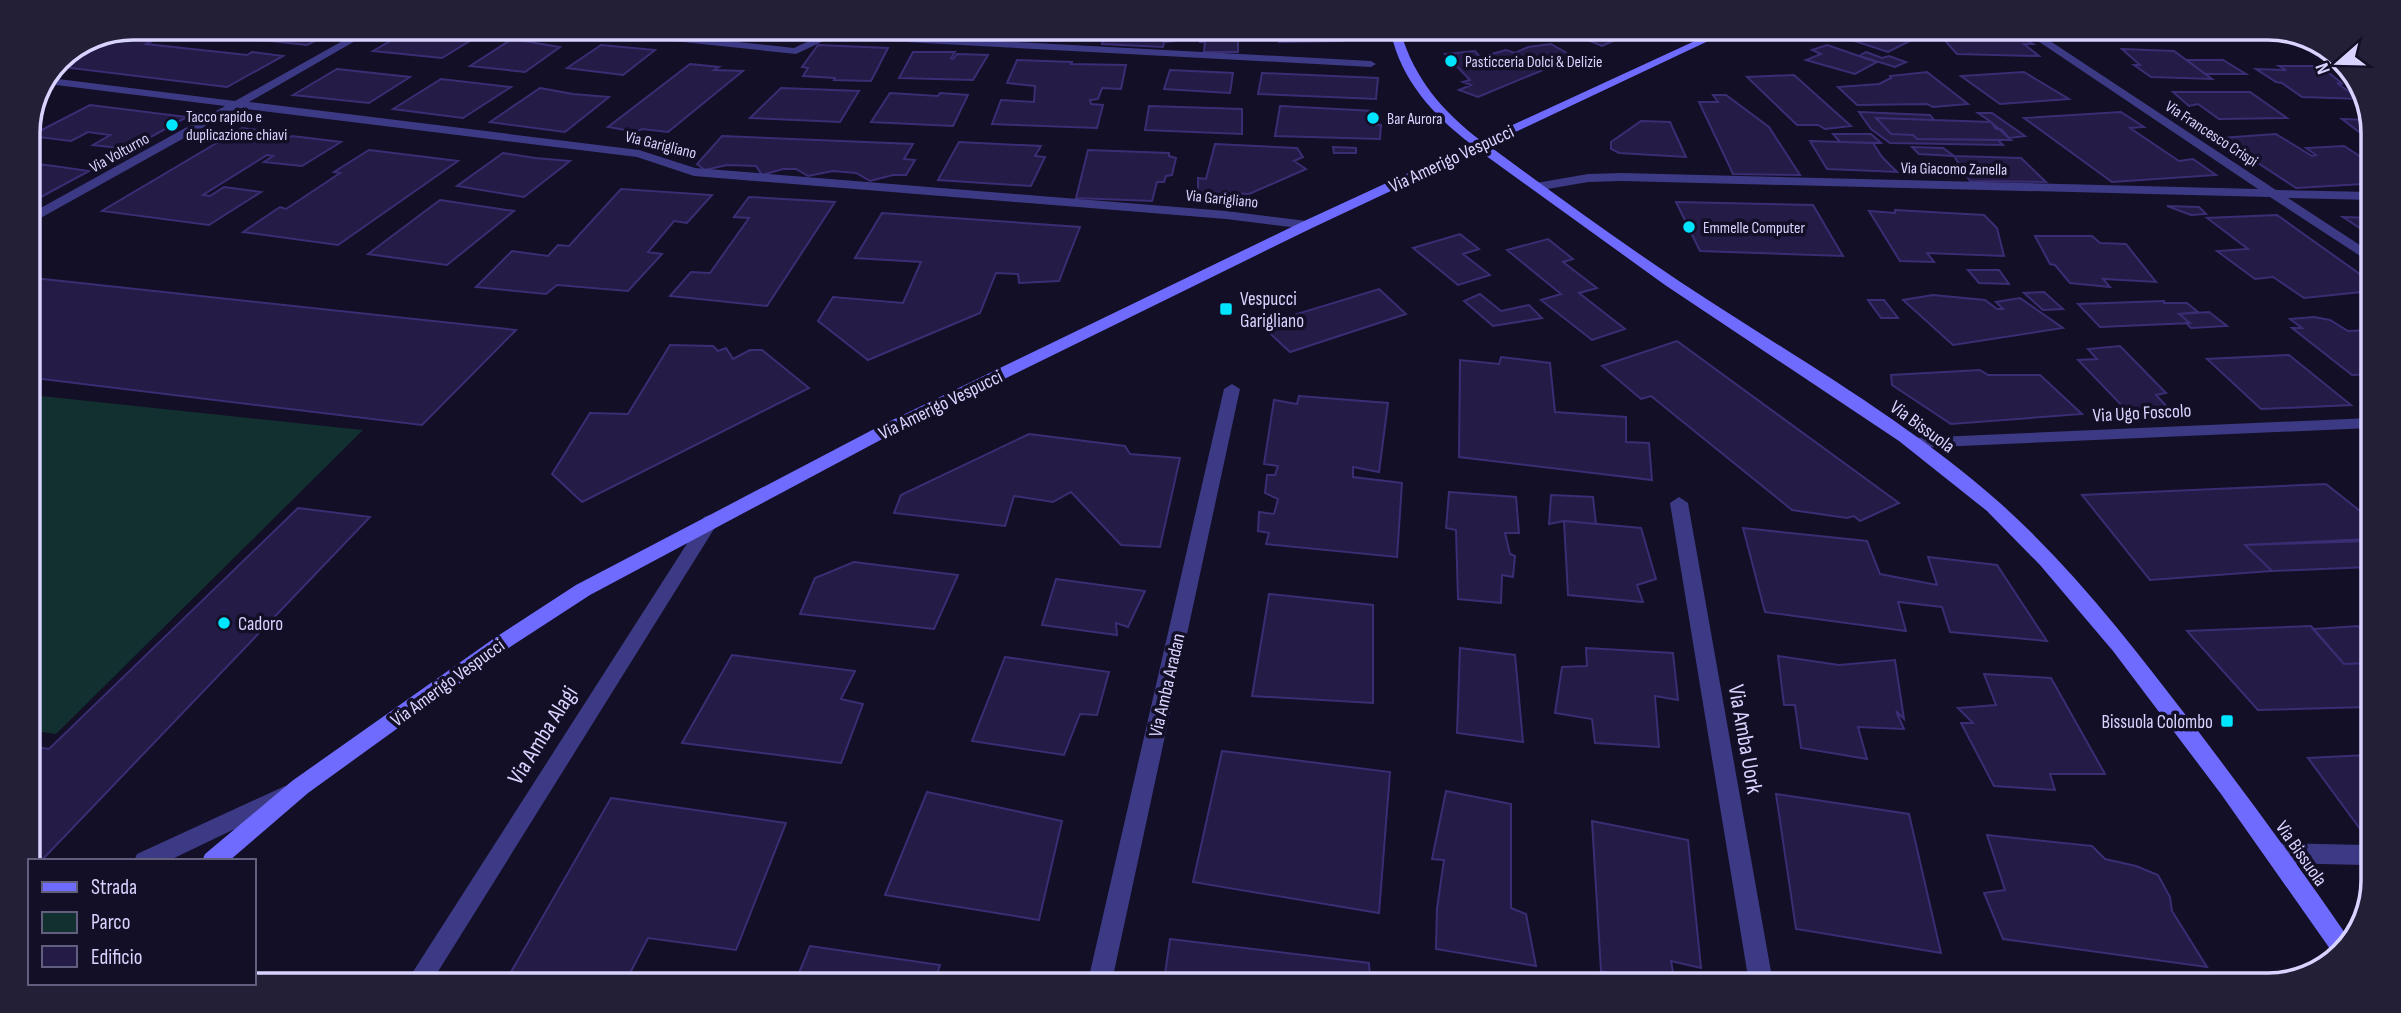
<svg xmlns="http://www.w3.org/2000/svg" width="2401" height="1013" font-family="'Sofia Sans Condensed',sans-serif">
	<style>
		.green { fill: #12302f }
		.building { fill: #241b47; stroke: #3b2d73; stroke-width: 2 }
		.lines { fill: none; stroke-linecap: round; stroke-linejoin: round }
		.lane { fill: #3d3a85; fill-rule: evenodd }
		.street { fill: #3d3a85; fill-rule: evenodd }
		.secondary { fill: #6f6bff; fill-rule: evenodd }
		.poi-dot { fill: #00e5ff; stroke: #130f26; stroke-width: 2.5 }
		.labels { text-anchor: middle; stroke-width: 7; stroke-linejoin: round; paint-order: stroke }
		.far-poi-label { font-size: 16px; fill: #d9d4ff; stroke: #130f26; text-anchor: start }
		.far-street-label { font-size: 16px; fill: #d9d4ff; stroke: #130f26 }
		.street-label { font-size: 19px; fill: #d9d4ff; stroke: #130f26 }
		.poi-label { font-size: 19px; fill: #d9d4ff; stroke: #130f26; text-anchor: start }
		.near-street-label { font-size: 23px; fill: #d9d4ff; stroke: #130f26 }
		.rim { fill: none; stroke: #d9d4ff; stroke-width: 3.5 }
	</style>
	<rect width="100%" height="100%" fill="#130f26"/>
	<path class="green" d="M41,396l322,34 -307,304 -28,-4v-325z"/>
	<path class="building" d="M149,28l189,1 -31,16z
		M411,29h59l16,2 -44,27 -69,-7z
		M692,30h84l-10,8z
		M920,31h82l-2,6 -82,-3z
		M1029,31h38l-5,10 -38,-2z
		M1097,31l79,1 1,3h-3v6l-10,1 -1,5 -61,-3 1,-5 -9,-1z
		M1278,32h62l2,9 -63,1z
		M1199,33h39v19h-34l1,-10h-5z
		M1466,33h62l-58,5z
		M1571,33h60l-29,13z
		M1839,34h52l19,7 -22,11 -52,-17z
		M1940,35h78l15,9h-9l15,12 -82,-2z
		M2083,35h87l3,3 -88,-2z
		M117,37l35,4 -6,3 101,11 5,-3 31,4 -56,31 -165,-20z
		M512,39l48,8 -35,25 -55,-6z
		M1551,44l23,13 -96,40 -19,-7 12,-5 -8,-3 7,-2 -25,-26 30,-3 5,6 26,-7 9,3 13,-6z
		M601,45l54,5 -32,25 -56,-7z
		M818,45l70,3 -17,33 -37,-1 1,-2 -32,-2 5,-8 -6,-1z
		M1827,45l32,11 18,6 -22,12 -49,-14 15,-6 -9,-4z
		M2122,49l52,2 38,28 -61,-2 -17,-12h6z
		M913,52h42l-4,6 2,1 4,-5 31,1 -15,25 -74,-2z
		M1866,52l16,6 7,-2 17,6 -11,5 -36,-11z
		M1017,60l55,2 -1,2 55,1 -5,24 -19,-1 -4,11 -8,1 1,4 12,1 -6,23 -105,-4 9,-24 33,2 1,-16 -28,-3z
		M2187,60h36l23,14h-41z
		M690,64l29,3 -5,3 29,1 -75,61 -26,-3 -6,3 -28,-5z
		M2279,66h41l23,18 -6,-1 22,16 -57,-2 -20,-14 -6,-1 -20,-13 30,1z
		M337,69l73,8 -41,26 -76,-8z
		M1170,70l63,3 -3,20 -66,-4z
		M1927,72l41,32 -35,3 -6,-3 -70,1 -19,-18 41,-3 12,-6 -1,-2z
		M2024,72l45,27 -69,5 -39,-28z
		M1262,73l116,5 -2,21 -118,-5z
		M1794,75l57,51 -26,3 -7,-4h-21l-50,-48z
		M441,79l70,8 -48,31 -70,-9z
		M540,88l33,6 36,3 -44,35 -75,-10z
		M781,88l78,3 -19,31 -90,-4z
		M2173,92h77l37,26 -68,1 -21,-15 -9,2z
		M890,93l48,3 2,-3 28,2 -15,31 -82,-4z
		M1713,95h13l43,32 31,48 -67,-1 -34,-72h19z
		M90,105l97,12 -58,32 -36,-4 17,-10 -22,-3 -17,9 -41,-5z
		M1149,106l93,3v25l-97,-4z
		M1280,106l94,5 -1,14h8l-1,14 -105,-3z
		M1859,112l71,3 4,5 -58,-2 15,16 22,1 4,4 81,1 5,5 -113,-2 -19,-14z
		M2121,112l23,15 -14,1 49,33 14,-2 23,16 -104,7 -88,-64z
		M1978,113h14l33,23 -16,2 -8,-9h-5l-5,-7z
		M1876,118l115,4 20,18 -94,-1 -4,-4 -22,-1z
		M2342,119l28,1 3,18h-6z
		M1641,121l29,1 16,35 -67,-4 -8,-4v-7z
		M242,128l39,5 -7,4 13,2 5,-3 49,6 -39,24 -38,-4 9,-6 -6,-1 -64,40 7,1 14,-9 37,5 -52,33 -107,-14z
		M1833,134h38l10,9 -41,-1z
		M2276,134l36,22 4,-1 -10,-7 38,-2 28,18v22h-7l-2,-2 -67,4 -76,-50z
		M722,136l191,8 -9,15 11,1 -9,15h-13l-23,6 -14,-8 -23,-2 -25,5 -12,-7h-13l-21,6 -6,-9 -29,-1 -22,5 -8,-6z
		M1810,141l63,2 9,14 15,15 -70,-3z
		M959,142l82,4 -6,10 10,1 -14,29 -93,-6z
		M1215,144l82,4 6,9 -9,4 12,8 -57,25 -51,-2v-14l8,1z
		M1333,147l23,1v5h-22z
		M1912,147l31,1 11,8 -35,-2z
		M369,150l89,11 -120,84 -95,-13 37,-25 6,2 54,-36 -6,-1z
		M1088,150l81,3v3l7,2 -4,17 -6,1 -2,6h-7l-5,19 -76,-3z
		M503,153l32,5 35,3 -46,36 -67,-11z
		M1954,156l67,2 25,24 -76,-1z
		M28,163l26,3 35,5 -61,33z
		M621,189l91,6 -25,28 -13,-2 -26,31 14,2 -34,37 -71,-6 -11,9 -70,-7 36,-36 36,5 10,-11 11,1z
		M749,197l86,5 -68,104 -97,-10 21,-24 19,1 39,-55 -15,-1z
		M440,200l74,11 -67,54 -79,-11z
		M1676,202l137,3 30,51 -143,-5z
		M2167,206l32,1 7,7 -15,1z
		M1895,210l89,5 13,13 7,28 -77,-3 7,9 -34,-1 -31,-50 26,2z
		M882,213l198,14 -21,54 -40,2 -1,-9 -22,-1 -16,40 -112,47 -50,-39 15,-24 70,6 18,-41 -66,-4z
		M2277,215l94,67v9l-67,7 -31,-21 -18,2 -38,-28 31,-2 -41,-31z
		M2343,217l29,1v18z
		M1460,234l19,15 -16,5 27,21 -32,10 -45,-37z
		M2035,236h57l8,7 26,1 30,38 -53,-3 7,8 -40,-4 -15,-18 -5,-1z
		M1548,239l25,20 -10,3 34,26 -18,5 46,36 -33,11 -51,-40 20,-6 -54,-44z
		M1968,270h31l10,14 -30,-1z
		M34,278l482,52 -94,95 -388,-47 -6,4v-100z
		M1379,289l27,25 -116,38 -29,-27z
		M2044,292l19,17 -20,1 -19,-17z
		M1480,294l21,17 28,-6 13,13 -49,8 -29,-25z
		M1933,295l52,5 12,9h6l-7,-7 24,-4 43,30 -110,17 -50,-45z
		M1868,300h16l14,18h-17z
		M2164,301v2h23l11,9 -19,2 11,9 -90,4 -22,-23z
		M2209,312l18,14 -36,2 -5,-5h4l-11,-9z
		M2314,317l16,3 18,11 23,-1 -1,44 -18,1 -60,-47h10l-12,-9z
		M1677,341l222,162 -39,18 -6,-5 -7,2 -55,-8 -141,-114 -10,3 -39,-33z
		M670,345l43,1 5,5 8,-3 7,11 17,-9h12l47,38 -227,114 -30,-28 38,-61 38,1z
		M2120,346l46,47 -10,2 14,15 -41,3 -51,-53 19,-1 -9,-10z
		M2289,355l62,50 -90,4 -54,-50z
		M1501,357l49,6 5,49 71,5v25l23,1 3,37 -193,-23 1,-97 39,4z
		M1980,370l8,5h52l42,39 -131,10 -59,-39 -1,-10z
		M1299,396l89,7 -9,69 -26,-5v10l49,6 -5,74 -131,-13 3,-11 -11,-2 1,-19 15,2 4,-15 -13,-6 2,-18h8l3,-9 -14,-2 10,-64 23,4z
		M1029,434l96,12 5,8 50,4 -20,89 -39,-2 -50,-53 -18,10 -39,-6 -9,30 -111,-13 7,-18z
		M2326,484l43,34v21l-124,6 27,26 -122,9 -68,-85z
		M1449,492l67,5 3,36h-14l5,21 5,2 -2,21 -11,-2 -1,28 -43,-4 -2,-69 -10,-2z
		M1551,495l42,2 3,27 -32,-3 -15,3z
		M298,508l72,9 -329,344h-13v-115l21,3z
		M1564,521l77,7 15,51 -19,6 6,17 -75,-7z
		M1743,528l124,13 13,33 57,11 -9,-28 69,8 50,76 -97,-9 -8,-25 -44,-5 8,29 -141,-19z
		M2369,541v26l-97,4 -27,-26z
		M854,562l104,13 -24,54 -134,-15 15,-36z
		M1056,579l89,12 -17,36 -12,-4 1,12 -75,-10z
		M1269,594l104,11v98l-121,-7z
		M2311,626l33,38 24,-1 -1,44 -109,3 -71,-79z
		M2358,626l10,10v27l-24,1 -31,-35z
		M1460,648l55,7 8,87 -66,-9z
		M1586,648l87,5 5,47 -23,-4 4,51 -64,-4 -3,-24 -37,-6 7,-46 25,-1z
		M732,655l123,16 -14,28 22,5 -22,59 -159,-20z
		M1778,656l61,9 56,-5 9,59 -8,-8 8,18 -46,-2 9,32 -66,-11 -6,-43h-11z
		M1005,657l104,15 -12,43 -17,-1 -16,41 -92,-14z
		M1984,674l67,4 54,96h-55l5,16 -61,-4 -33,-63h12l-15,-15 38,-3z
		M1222,751l168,21 -11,141 -186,-31z
		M2367,755l-1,82 -58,-79z
		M1446,791l65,13v104l15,6 10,52 -100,-17 1,-41 7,-48 -12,-1z
		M927,792l135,29 -23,99 -154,-25z
		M1776,794l133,20 32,139 -145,-24z
		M611,798l175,25 -50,127 -88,-12 -21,41h-120z
		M1592,821l96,19 13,128 -30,-7 4,22h-16l-58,-12z
		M1987,835l105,11 13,13 31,7 22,9 12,22 2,14 35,56 -204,-28 -19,-46 21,-3z
		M1170,939l199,24 1,19 -206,-1z
		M810,946l130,19 -5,15h-139z"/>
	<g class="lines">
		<path class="lane" d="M285,786l8,3 3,6 -3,6 -125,60h-34l3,-7z"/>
		<path class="street" d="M364,29h12l-127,73 390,48 56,18 531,43 81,10 7,4 -7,4 -81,-10 -532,-43 -57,-19 -399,-49 -210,117v-10l197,-109 -177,-22 2,-6 185,23z
			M592,30h33l169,18 34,-16 543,29 5,3 -5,3 -541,-29 -34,16 -199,-21z
			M2029,35h12l235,155 96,2v8l-84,-2 84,55 -1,10 -101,-66 -648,-16 -34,1 -52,9 -6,-4 6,-4 52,-9 34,-1 636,16z
			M2296,36h12l20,16 -7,-1z
			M1232,384l8,5 -128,592h-24l136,-592z
			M2370,418v10l-455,20 -8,-5 8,-5z
			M1679,497l9,6 85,480h-24l-79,-480z
			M710,515l9,6 -285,457h-25l295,-461z
			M2277,843l89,2v20l-89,-2 -8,-3 -3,-7 3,-7z"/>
		<path class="secondary" d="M1391,33h10c13,45 42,79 79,107l230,-106h13l-235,111c77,57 154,113 234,164 95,61 193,119 278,194 74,66 135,146 195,224 53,70 105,140 154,212l-14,17 -114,-162 -108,-143 -73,-86 -53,-54 -88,-70 -234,-156 -187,-135 -166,78 -424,208 -298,159 -80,52 -202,146 -79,68h-27l3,-7 87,-73 204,-144 80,-52 300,-157 426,-206 169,-78c-37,-28 -70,-64 -80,-111z"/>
	</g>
	<g class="poi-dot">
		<circle cx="1451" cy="61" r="7"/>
		<circle cx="1373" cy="118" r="7"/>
		<circle cx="172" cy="125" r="7"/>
		<circle cx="1689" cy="227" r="7"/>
		<rect x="1219" y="302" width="14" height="14" rx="3.5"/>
		<circle cx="224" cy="623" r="7"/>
		<rect x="2220" y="714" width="14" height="14" rx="3.5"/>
	</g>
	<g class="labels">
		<g class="far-poi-label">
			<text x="1465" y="67">Pasticceria Dolci &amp; Delizie</text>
			<text x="186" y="122">Tacco rapido e<tspan x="186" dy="18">duplicazione chiavi</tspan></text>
			<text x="1387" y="124">Bar Aurora</text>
			<text x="1703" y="233">Emmelle Computer</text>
		</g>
		<g class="far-street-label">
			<text transform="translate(2212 133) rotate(33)" y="6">Via Francesco Crispi</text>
			<text transform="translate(661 144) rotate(14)" y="6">Via Garigliano</text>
			<text transform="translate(119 152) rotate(-29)" y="6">Via Volturno</text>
			<text transform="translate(1954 168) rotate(1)" y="6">Via Giacomo Zanella</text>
			<text transform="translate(1222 198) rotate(6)" y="6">Via Garigliano</text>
		</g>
		<g class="street-label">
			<text transform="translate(1451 158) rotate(-25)" y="7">Via Amerigo Vespucci</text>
			<text transform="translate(940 404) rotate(-26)" y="7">Via Amerigo Vespucci</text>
			<text transform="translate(2142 412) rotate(-3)" y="7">Via Ugo Foscolo</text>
			<text transform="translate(1923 426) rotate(36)" y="7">Via Bissuola</text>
			<text transform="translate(447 682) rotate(-36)" y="7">Via Amerigo Vespucci</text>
			<text transform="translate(1166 685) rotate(-77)" y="7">Via Amba Aradan</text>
			<text transform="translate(2302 853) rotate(55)" y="7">Via Bissuola</text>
		</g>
		<g class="poi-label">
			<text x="1240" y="305">Vespucci<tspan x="1240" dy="22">Garigliano</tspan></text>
			<text x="238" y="630">Cadoro</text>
			<text x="2213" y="728" text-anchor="end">Bissuola Colombo</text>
		</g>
		<g class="near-street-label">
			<text transform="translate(542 735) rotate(-58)" y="8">Via Amba Alagi</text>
			<text transform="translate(1746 739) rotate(80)" y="8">Via Amba Uork</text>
		</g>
	</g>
	<path d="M0 0H2401V1013H0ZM133 40H2268A93 93 0 0 1 2361 133V880A93 93 0 0 1 2268 973H133A93 93 0 0 1 40 880V133A93 93 0 0 1 133 40Z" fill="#231f37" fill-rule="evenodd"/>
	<path class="rim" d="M133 40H2268A93 93 0 0 1 2361 133V880A93 93 0 0 1 2268 973H133A93 93 0 0 1 40 880V133A93 93 0 0 1 133 40Z"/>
	<rect x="28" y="859" width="228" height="126" fill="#130f26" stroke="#625e7d" stroke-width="2"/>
	<rect x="42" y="882" width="35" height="10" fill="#6f6bff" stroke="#625e7d" stroke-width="2"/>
	<text x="91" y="894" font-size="21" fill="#d9d4ff">Strada</text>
	<rect x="42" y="912" width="35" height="21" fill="#12302f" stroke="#625e7d" stroke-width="2"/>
	<text x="91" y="929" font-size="21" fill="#d9d4ff">Parco</text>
	<rect x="42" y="946" width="35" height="21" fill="#241b47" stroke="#625e7d" stroke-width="2"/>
	<text x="91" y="964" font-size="21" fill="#d9d4ff">Edificio</text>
	<g transform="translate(2338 63) rotate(250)" stroke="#130f26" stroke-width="5" paint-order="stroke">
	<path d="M0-5L12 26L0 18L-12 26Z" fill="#d9d4ff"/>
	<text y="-10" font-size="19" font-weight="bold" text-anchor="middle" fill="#d9d4ff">N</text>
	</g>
</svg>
